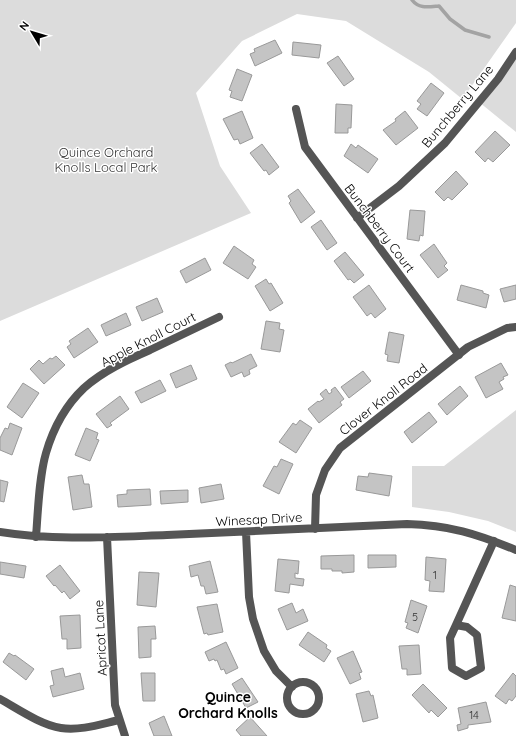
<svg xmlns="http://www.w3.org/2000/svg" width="516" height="736" font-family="Quicksand,sans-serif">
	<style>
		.green { fill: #dcdcdc }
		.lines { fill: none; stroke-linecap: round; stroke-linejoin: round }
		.stream { stroke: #a3a3a3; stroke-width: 3.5 }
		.building { fill: #c4c4c4; stroke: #999 }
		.street { stroke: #555; stroke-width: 8 }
		.labels { text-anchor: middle; stroke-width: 3; stroke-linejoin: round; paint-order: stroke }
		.number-label { font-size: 11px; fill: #313131 }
		.street-label { font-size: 13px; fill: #000; stroke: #fff }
		.park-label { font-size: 13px; fill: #333; stroke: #fff }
		.neighbourhood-label { font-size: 14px; font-weight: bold; fill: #000; stroke: #fff }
	</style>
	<rect width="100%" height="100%" fill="#fff"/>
	<path class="green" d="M0,0h516v23l-50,71h-2l-3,4 -32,-26 -83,-51 -49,-7 -55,27 -46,52 24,73 31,47 -251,108z
		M516,52v80l-37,-30z
		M516,410v122l-28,-11 -39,-9 -37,-5v-41h32z"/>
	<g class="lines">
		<path class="stream" d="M412,0c7,9 16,7 27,6l11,13 15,11 24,7"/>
	</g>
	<path class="building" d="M275,40l7,13 -27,13 -5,-12 5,-2 -1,-3z
		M293,42l28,3 -2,13 -27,-3z
		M338,56l16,23 -10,7 -17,-23z
		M237,69l15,6 -10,26 -12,-4 2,-6 -3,-1z
		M431,83l13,10 -17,23 -10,-7 4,-5 -4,-3z
		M336,104l16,1 -1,23h-3v5h-13z
		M242,111l11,27 -13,6 -2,-5 -4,1 -11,-21z
		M405,111l13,17 -22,17 -13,-15 13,-9 -1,-2z
		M495,131l15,14 -17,17 -5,-4 -3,4 -10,-10z
		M262,144l17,23 -10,8 -3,-5 -2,1 -14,-18z
		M351,144l5,4 2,-3 20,14 -10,14 -24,-17z
		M456,171l12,13 -16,16 -4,-3 -4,4 -9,-9z
		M298,189l17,23 -14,11 -12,-20 2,-2 -3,-5z
		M410,210l15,1 -2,25 -3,-1 -1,6 -12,-2z
		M321,220l16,23 -10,7 -16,-23z
		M434,244l13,19 -3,3 4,4 -10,8 -18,-23z
		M234,246l20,14 -2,4 4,3 -8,12 -25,-16z
		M345,252l19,23 -10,8 -4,-4 -2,1 -14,-19z
		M205,258l6,12 -25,13 -6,-12z
		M266,279l3,5 2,-1 12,20 -13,8 -15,-25z
		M369,285l17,24 -11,9 -4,-5 -4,3 -14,-19z
		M461,285l22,6v2l6,2 -3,13 -29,-8z
		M516,285v14l-12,3 -4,-13z
		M157,298l6,14 -21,9 -6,-14z
		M126,313l5,12 -25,11 -5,-11z
		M266,321l14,2 -1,6 5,1 -4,22 -19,-3z
		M88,328l10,14 -24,16 -7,-11 4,-3 -2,-3z
		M389,332l15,3 -5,28 -12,-2 1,-6 -3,-1z
		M251,354l6,12 -8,4 1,4 -6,3 -2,-5 -11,5 -6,-12 6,-3 1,1z
		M56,356l9,9 -21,19 -14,-15 9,-9 4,4 7,-6 2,1z
		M501,363l7,12 -5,2 1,2 -5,3 4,7 -17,9 -11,-21z
		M191,365l6,14 -21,9 -6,-14z
		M363,371l8,10 -22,17 -8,-11z
		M160,380l6,11 -25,12 -6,-11z
		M23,383l16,10 -17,25 -15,-11z
		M460,386l8,10 -21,19 -9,-11z
		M335,387l9,12 -4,3 2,3 -23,18 -11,-14 10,-8 1,1 5,-3 -4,-5 6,-5 3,5 3,-2 -1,-2z
		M120,396l9,13 -19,14 2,2 -5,3 -11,-14z
		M429,412l8,10 -25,21 -8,-11z
		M300,420l12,8 -16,25 -17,-11 14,-19 3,2z
		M10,423l12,5 -10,27 -12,-5v-12l5,-10 3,1z
		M86,428l12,5 -2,6 3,1 -9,21 -15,-6z
		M281,459l12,5 -14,30 -16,-8 11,-20 3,1z
		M369,473l23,3 -3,20 -33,-6 2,-14 10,1z
		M82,475l2,9h5l3,23 -19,3 -5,-33z
		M0,480l8,2 -4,20 -4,-1z
		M221,484l3,15 -23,4 -2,-15z
		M150,489l1,16 -33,2 -1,-12 10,-1v-4z
		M188,490v12l-27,2 -1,-13z
		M354,555v17l-12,1v-2h-10v-2h-11v-13z
		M368,555h28v12l-28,1z
		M426,557l20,2 -2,33 -15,-1 1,-10 -5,-1z
		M278,559l21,2 -1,13 -3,-1v5l9,1 -1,7 -13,-2 -1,9 -14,-2z
		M210,561l8,31 -12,2 -2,-8h-3l-3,-11 -7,2 -2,-11z
		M0,562l26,4 -2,12 -24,-4z
		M60,565l20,26 -10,8 -6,-8 -2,2 -7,-8 -1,1 -8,-10z
		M139,572l20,1 -3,34 -19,-2z
		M510,585l6,2v34l-14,-3z
		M411,600l16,6 -9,27 -12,-5 2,-5 -3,-1z
		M292,603l4,10 7,-4 5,12 -21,9 -9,-21z
		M217,604l6,28 -15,3 -1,-2 -3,1 -7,-27z
		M80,615l1,33 -14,1v-10h-5l-2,-23z
		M155,626l1,13h-5v18l-12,1 -1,-31z
		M308,632l19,13 -1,3 5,3 -7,11 -25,-17z
		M226,642l12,26 -12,6 -2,-5 -3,1 -4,-10 -2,1 -1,-2 -5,2 -4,-9z
		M419,645l2,29 -14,1v-6h-5l-3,-23z
		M353,651l9,21 -3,1 2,6 -11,5 -13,-26z
		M9,653l5,3 1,-1 19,14 -8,11 -23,-18z
		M63,668l2,9 15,-4 4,16 -31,8 -3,-11 4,-1 -3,-14z
		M141,673h14v28h-12z
		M513,673l3,3v20l-4,5 -3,-2 -3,5 -11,-8z
		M242,678l16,24 -12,6 -14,-24z
		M423,684l24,24 -9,9 -7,-7 -2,3 -17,-18z
		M369,691l2,5 2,-1 5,23 -15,4 -7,-28z
		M486,702l5,20 -23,3v3l-10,3 -1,-6 4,-1 -3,-16z
		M164,716l8,20h-18l-5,-13z
		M250,717l17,19h-26l-5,-6z"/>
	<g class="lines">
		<path class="street" d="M296,109l9,38 154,208
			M357,218l42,-32 46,-43 53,-64 18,-27
			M315,529l1,-34 9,-25 15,-22 128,-101 39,-19 9,-1
			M0,532c55,9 111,5 167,3 80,-3 160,-7 240,-11 42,1 70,10 109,26
			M246,532l3,65 4,22 11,32 12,20 16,16
			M36,537c2,-26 3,-60 10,-84 7,-24 20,-48 38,-65 19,-17 43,-28 66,-38 23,-11 46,-22 69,-33
			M107,537l8,168 10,31
			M456,625l11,2 10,8 4,33 -15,8 -14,-8 -2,-30z
			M456,625l38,-84
			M287 698a16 16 0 1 1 32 0a16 16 0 1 1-32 0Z
			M0,699c18,10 41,26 61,29 19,3 40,-4 58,-8"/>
	</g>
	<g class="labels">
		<g class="number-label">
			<text x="435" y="579">1</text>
			<text x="415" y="621">5</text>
			<text x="474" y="719">14</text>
		</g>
		<g class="street-label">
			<text transform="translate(457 106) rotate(-50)" y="5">Bunchberry Lane</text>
			<text transform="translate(380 228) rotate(53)" y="5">Bunchberry Court</text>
			<text transform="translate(148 339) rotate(-27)" y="5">Apple Knoll Court</text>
			<text transform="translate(383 399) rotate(-38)" y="5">Clover Knoll Road</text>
			<text transform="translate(259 519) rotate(-3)" y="5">Winesap Drive</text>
			<text transform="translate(100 638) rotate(-93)" y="5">Apricot Lane</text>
		</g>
		<g class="park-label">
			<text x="106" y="157">Quince Orchard<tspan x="106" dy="15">Knolls Local Park</tspan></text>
		</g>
		<g class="neighbourhood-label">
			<text x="228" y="702">Quince<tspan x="228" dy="16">Orchard Knolls</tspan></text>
		</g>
	</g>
	<g transform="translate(32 32) rotate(308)" stroke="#ffffff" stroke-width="3" paint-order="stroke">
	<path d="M0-3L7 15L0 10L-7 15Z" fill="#000000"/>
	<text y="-6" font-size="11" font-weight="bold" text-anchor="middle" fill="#000000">N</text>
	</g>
</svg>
